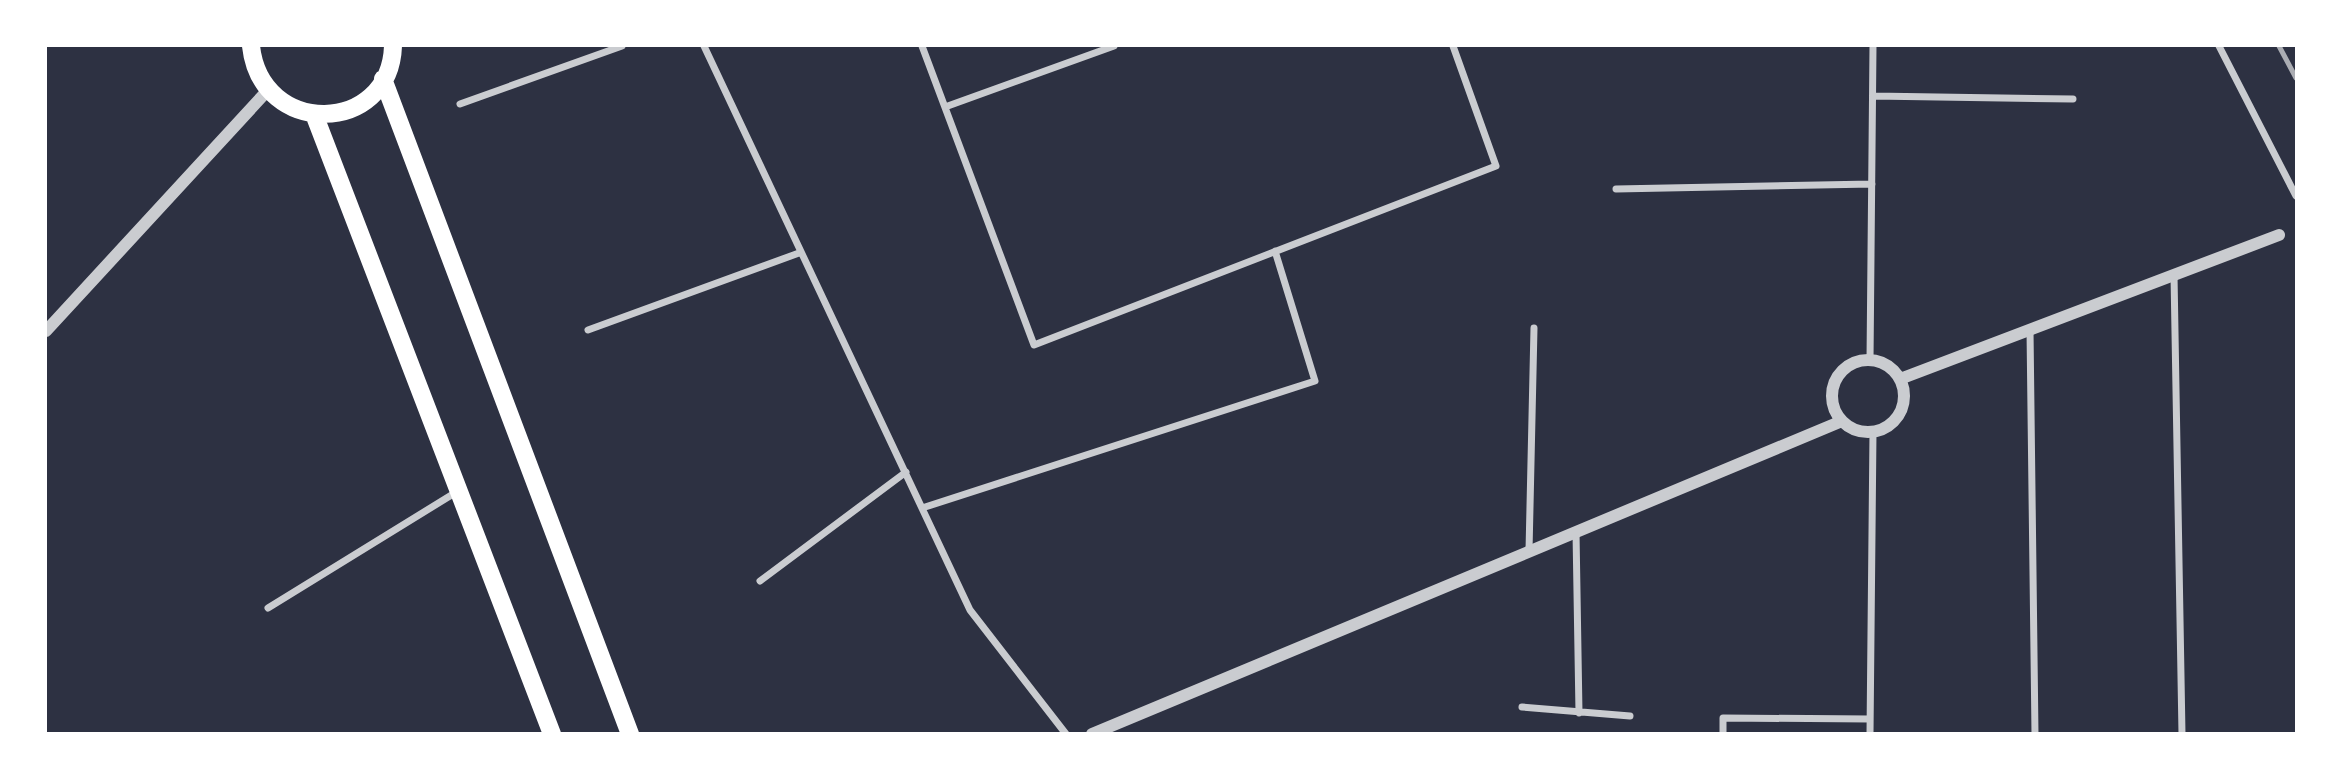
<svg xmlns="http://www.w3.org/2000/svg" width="2342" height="779" font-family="Lato,sans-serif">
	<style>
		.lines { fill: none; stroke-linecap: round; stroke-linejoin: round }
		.minor { stroke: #caccd0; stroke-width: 7 }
		.tertiary { stroke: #caccd0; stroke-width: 12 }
		.primary { stroke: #fff; stroke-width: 18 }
		.rail { stroke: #abadb3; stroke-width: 5 }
	</style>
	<rect width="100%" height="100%" fill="#2d3142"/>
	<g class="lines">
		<path class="minor" d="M704,46l266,564 96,124
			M922,46l112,299 462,-179 -43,-120
			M2219,46l77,150
			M1873,96l200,3
			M460,104l162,-58
			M945,107l169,-61
			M1616,189l256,-5
			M2174,275l8,459
			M588,330l211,-77
			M2030,330l5,404
			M1870,360l3,-314
			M922,508l393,-127 -40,-130
			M1576,532l3,181
			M1529,551l5,-223
			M760,581l146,-109
			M268,608l190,-117
			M1522,707l108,9
			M1723,734v-16l147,1
			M1870,734l3,-302"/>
		<path class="tertiary" d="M46,331l222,-241
			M1832 396a36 36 0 1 1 72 0a36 36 0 1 1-72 0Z
			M1900,379l379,-144
			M1092,734l750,-313"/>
		<path class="primary" d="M251,46c10,92 139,89 142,0
			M383,79l247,655
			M314,114l238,620"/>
		<path class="rail" d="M2279,46l17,32"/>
	</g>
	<rect width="2342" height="779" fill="none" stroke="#ffffff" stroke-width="94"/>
</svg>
